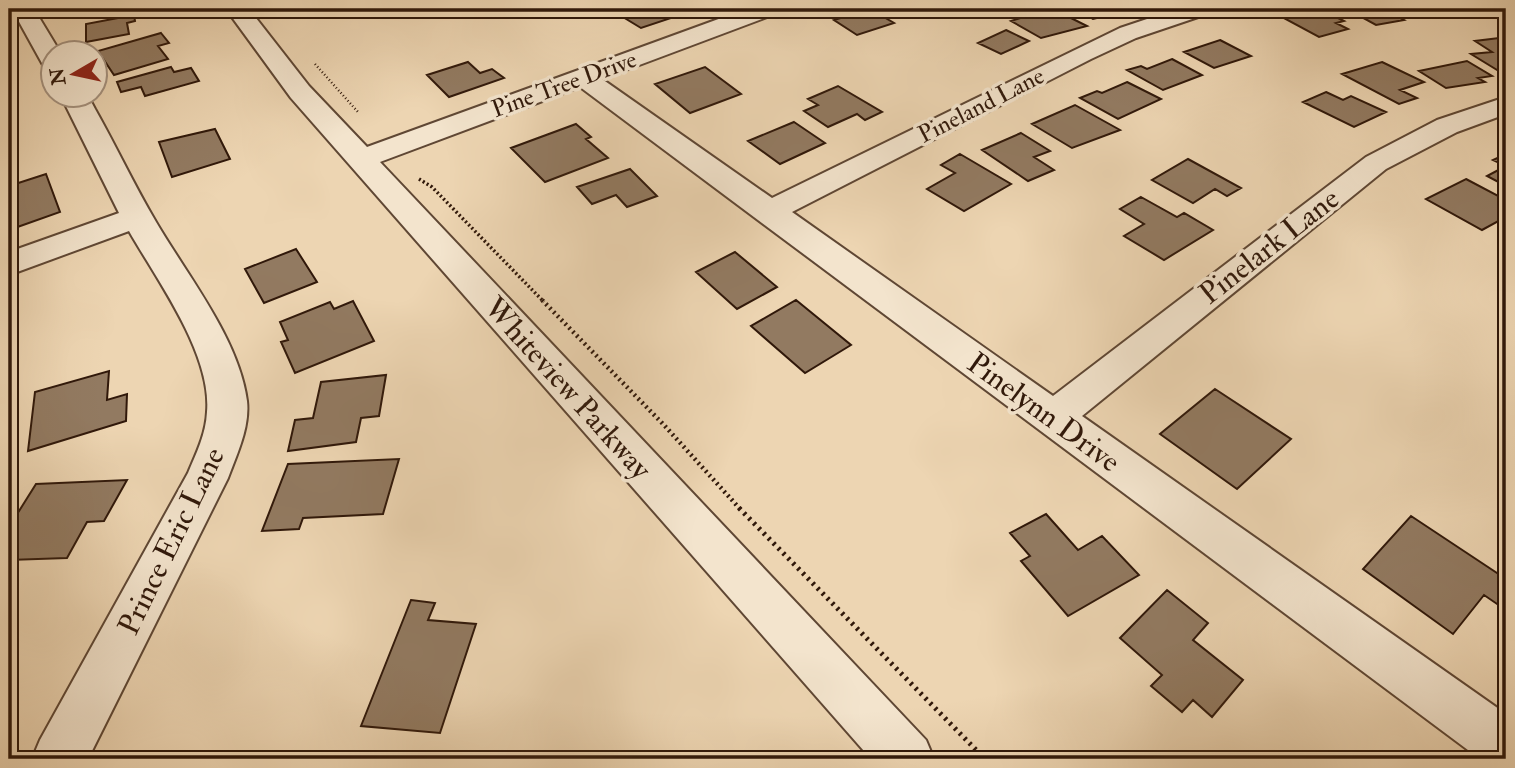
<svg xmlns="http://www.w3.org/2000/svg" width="1515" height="768" font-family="'IM FELL Double Pica',serif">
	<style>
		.building { fill: #927a61; stroke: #30180a; stroke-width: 2 }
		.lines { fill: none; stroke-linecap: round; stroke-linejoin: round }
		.minor-casing { stroke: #5f4734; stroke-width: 4 }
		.path-far3 { stroke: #30180a; stroke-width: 2.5; stroke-dasharray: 1 2.5; stroke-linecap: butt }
		.path-far2 { stroke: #30180a; stroke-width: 3.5; stroke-dasharray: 2 2.5; stroke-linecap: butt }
		.path-far1 { stroke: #30180a; stroke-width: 4.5; stroke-dasharray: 2 3.5; stroke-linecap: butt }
		.path { stroke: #30180a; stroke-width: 5; stroke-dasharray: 2.5 4.5; stroke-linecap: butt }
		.minor { fill: #f3e4cd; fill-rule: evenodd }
		.labels { text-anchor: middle; stroke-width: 7; stroke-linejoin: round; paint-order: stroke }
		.far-street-label { font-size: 24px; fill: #30180a; stroke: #f3e4cd }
		.street-label { font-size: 30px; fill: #30180a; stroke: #f3e4cd }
	</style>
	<rect width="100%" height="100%" fill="#edd5b2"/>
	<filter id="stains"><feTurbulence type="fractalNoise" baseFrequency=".00286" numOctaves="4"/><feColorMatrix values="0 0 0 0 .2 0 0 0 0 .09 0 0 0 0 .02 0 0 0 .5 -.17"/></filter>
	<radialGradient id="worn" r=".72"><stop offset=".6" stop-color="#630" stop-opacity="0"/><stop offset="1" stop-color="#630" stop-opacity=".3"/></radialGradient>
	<path class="building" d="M647,9h37l5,3 -48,16 -18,-11z
		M845,9h25l24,14 -37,12 -23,-15 20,-6z
		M1048,9h5l34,17 -46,12 -30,-17z
		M1076,9h51l3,1 -37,9z
		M1320,9l24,12 -8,2 12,6 -29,8 -39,-21z
		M1347,9h37l20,11 -28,5z
		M1415,9h48l7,4 -25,3 -6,-4 -16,2z
		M134,15l1,6 -8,2 2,11 -43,8v-18z
		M1006,30l23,11 -28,13 -23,-11z
		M161,33l8,10 -11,3 10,13 -54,16 -16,-24z
		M1499,38l7,5v29l-4,1 -31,-19 21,-2 -17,-11z
		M1220,40l31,16 -37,12 -30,-16z
		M1172,59l30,16 -39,15 -36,-20 14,-4 6,3z
		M1467,61l25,15 -14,2 7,4 -39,6 -27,-17z
		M468,62l12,11 12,-4 12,9 -55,19 -22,-22z
		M1382,62l42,20 -24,8 17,8 -18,6 -57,-30z
		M171,67l3,5 17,-4 8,13 -54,15 -4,-9 -20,5 -4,-10z
		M705,67l36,27 -51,19 -35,-29z
		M1127,82l34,17 -43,20 -38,-21 17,-7 5,2z
		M838,86l44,26 -17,8 -8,-6 -29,13 -24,-16 14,-6 -10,-6z
		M1326,92l17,8 8,-4 35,16 -32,15 -51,-25z
		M1075,105l45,25 -48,18 -40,-24z
		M794,122l31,21 -45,21 -32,-23z
		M576,124l15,13 -5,2 22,19 -63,24 -34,-34z
		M215,129l15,30 -58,18 -13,-35z
		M18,133v10l-7,2v19l-2,1v-30z
		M1021,133l29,18 -16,6 20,13 -26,11 -46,-31z
		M960,154l51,30 -47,27 -37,-22 28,-16 -14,-8z
		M1506,154v32l-19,-10 19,-10 -13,-6z
		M1188,159l53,29 -14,8 -12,-7 -22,14 -41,-23z
		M630,169l27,27 -30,11 -11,-12 -24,9 -15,-17z
		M46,174l14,38 -51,18v-44z
		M1466,179l40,21v17l-24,13 -56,-31z
		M1141,197l36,20 7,-4 29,17 -49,30 -40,-24 20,-12 -24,-15z
		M296,249l21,33 -53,21 -19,-34z
		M735,252l42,35 -40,22 -41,-37z
		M796,300l55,45 -46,28 -54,-47z
		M353,301l21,40 -79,32 -14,-31 7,-2 -8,-18 50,-20 4,7z
		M109,371l-2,29 20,-6 -1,27 -98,30 7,-59z
		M386,375l-7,41 -18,2 -5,24 -68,9 7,-31 18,-2 8,-36z
		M1215,389l76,50 -54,50 -77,-55z
		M399,459l-16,55 -80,4 -4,11 -37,2 26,-67z
		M127,480l-23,41 -17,1 -20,36 -58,2v-33l27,-43z
		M1046,514l32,36 24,-14 37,39 -71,41 -47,-55 9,-5 -20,-23z
		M1411,516l95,63v19l-6,8 -16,-11 -31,39 -90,-65z
		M1167,590l41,33 -15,17 50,40 -31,37 -19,-17 -11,12 -31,-26 11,-11 -42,-37z
		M411,600l24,3 -7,17 48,4 -36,109 -79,-7z"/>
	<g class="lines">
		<defs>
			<path id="minor" d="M12,9h22l26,43h-8v15l-9,-2z
				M226,9h23l60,77 58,61 379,-138h32l-3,5 -173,65 170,119 348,-170 57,-19h33l-3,5 -71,24 -45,21 -299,153 261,184 313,-239 71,-37 69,-23v17l-49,18 -71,37 -304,247 424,298v45h-26l-900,-672 -200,75 546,578 8,19h-63l-580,-661z
				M60,94h27l8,15c21,37 39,76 61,113 31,53 83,117 91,179 3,26 -10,53 -19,77l-140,281h-56l8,-19 148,-267c8,-19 18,-39 19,-61 5,-58 -50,-132 -78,-181l-120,44v-23l110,-39z"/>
		</defs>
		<use href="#minor" class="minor-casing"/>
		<path class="path-far3" d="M315,64l43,48"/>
		<path class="path-far2" d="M419,179l13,8 112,115"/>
		<path class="path-far1" d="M542,300l122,125 77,85"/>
		<path class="path" d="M739,508l246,251"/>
		<use href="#minor" class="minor"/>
	</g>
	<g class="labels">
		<g class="far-street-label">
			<text transform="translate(564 84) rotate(-20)" y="8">Pine Tree Drive</text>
			<text transform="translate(981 105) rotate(-27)" y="8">Pineland Lane</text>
		</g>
		<g class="street-label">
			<text transform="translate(1269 246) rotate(-38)" y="10">Pinelark Lane</text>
			<text transform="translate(568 388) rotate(48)" y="10">Whiteview Parkway</text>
			<text transform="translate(1044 412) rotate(36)" y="10">Pinelynn Drive</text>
			<text transform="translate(171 541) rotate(-64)" y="10">Prince Eric Lane</text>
		</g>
	</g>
	<rect width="1515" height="768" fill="none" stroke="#edd5b2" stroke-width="35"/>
	<rect x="10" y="10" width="1494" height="747" fill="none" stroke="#30180a" stroke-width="3.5"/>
	<rect x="18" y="18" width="1480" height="733" fill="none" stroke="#30180a" stroke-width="2"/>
	<g transform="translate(74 74) rotate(261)"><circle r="33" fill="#f3e4cd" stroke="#a5927f" stroke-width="2"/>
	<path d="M0-5L12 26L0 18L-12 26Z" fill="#8f2418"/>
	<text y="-10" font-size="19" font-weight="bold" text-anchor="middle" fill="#30180a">N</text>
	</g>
	<rect width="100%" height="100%" filter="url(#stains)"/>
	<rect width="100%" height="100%" fill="url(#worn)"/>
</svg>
